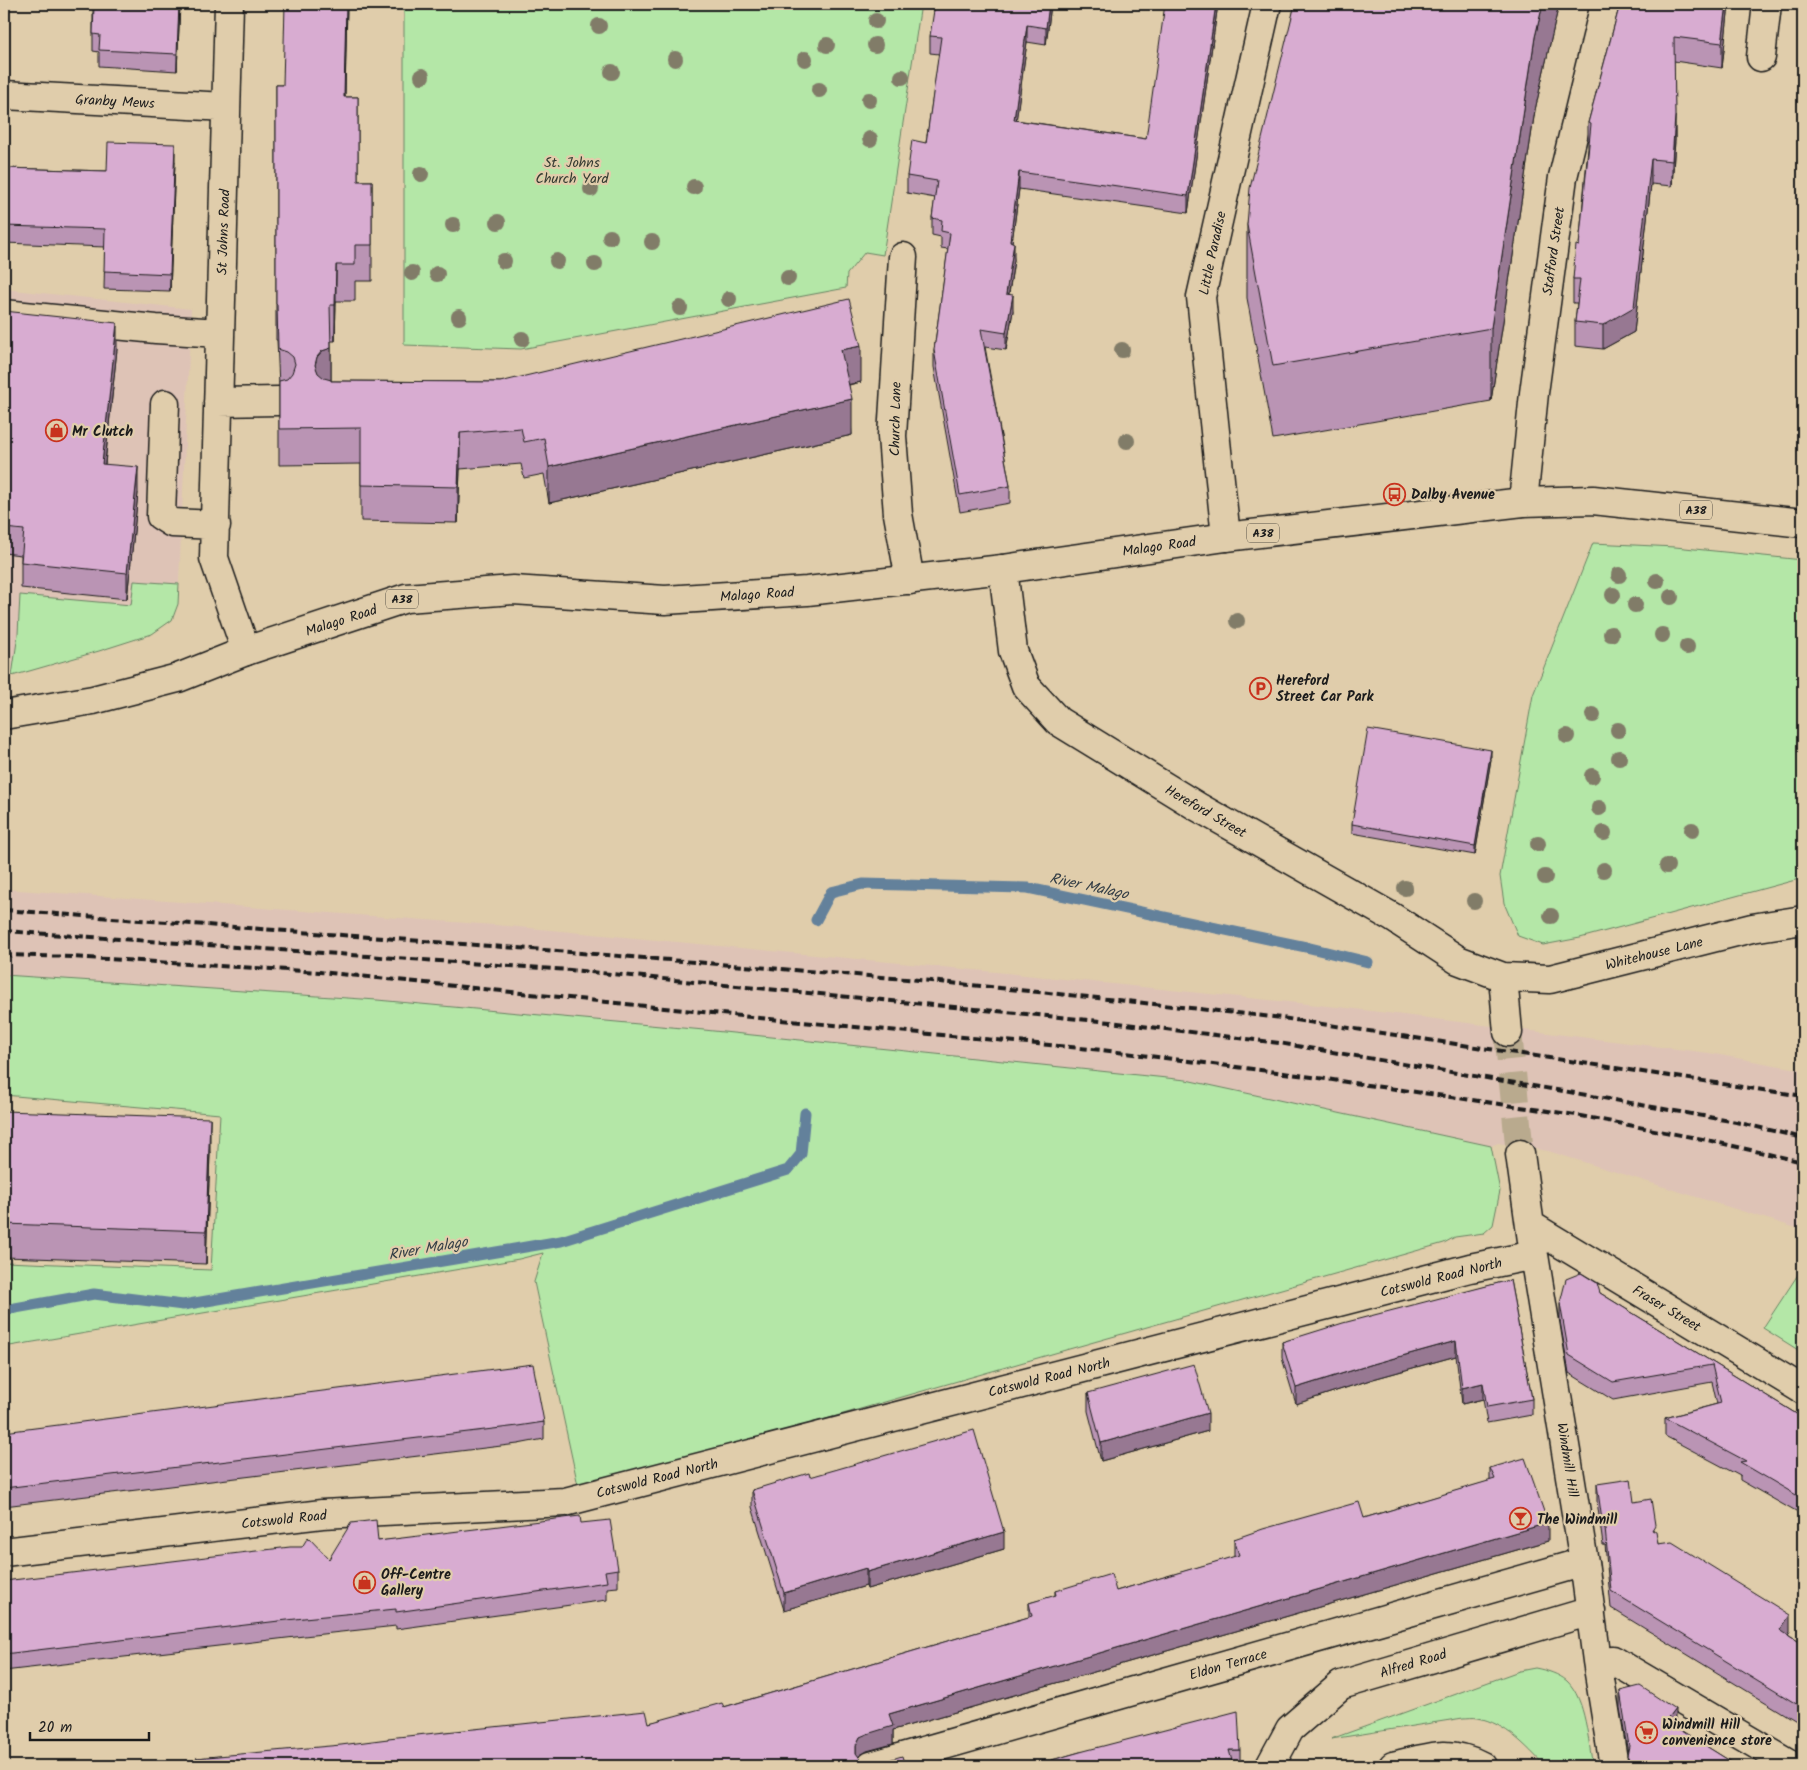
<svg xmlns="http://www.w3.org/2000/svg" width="1807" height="1770" font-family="Kalam,sans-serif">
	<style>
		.built { fill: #dec3b6 }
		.green { fill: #b4e7a7; stroke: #688262 }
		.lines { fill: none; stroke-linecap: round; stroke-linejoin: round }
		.stream { stroke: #64819b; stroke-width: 11 }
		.minor-tunnel { stroke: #b9aa8e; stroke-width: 28; stroke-dasharray: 28 14; stroke-linecap: butt }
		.minor-casing { stroke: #1c1c1c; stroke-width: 31 }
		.highway-casing { stroke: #1c1c1c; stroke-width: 31 }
		.minor { stroke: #e0cdab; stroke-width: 28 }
		.highway { stroke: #e0cdab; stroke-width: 28 }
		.rail { stroke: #1c1c1c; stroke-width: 4; stroke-dasharray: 8 4; stroke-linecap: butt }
		.tree { fill: #817c68 }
		.wall { fill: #ba94b4; stroke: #1c1c1c }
		.shaded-wall { fill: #977892; stroke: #1c1c1c }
		.building { fill: #d8acd1; stroke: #1c1c1c }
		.labels { text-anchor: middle; stroke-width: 4.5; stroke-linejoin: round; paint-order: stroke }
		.shield { fill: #e0cdab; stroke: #575147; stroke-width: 1 }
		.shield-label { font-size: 12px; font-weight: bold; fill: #1c1c1c }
		.street-label { font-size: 14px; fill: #1c1c1c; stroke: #e0cdab }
		.park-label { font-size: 14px; fill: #333a31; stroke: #e0cdab }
		.poi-label { font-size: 14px; font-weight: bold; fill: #1c1c1c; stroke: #e0cdab; text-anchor: start }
		.water-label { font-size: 15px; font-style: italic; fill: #343e46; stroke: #e0cdab }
	</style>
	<rect width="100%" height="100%" fill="#e0cdab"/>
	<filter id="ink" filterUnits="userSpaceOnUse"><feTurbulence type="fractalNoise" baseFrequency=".02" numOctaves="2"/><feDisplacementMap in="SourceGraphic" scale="10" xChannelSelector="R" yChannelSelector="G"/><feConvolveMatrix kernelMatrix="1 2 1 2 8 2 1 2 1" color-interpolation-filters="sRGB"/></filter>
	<g filter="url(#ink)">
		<path class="built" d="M4,289l187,20 -13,295 -6,16 -20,14 -53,17 -95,27z
			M4,889l504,37 498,47 341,35 362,45 94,17v160l-255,-79 -50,-8 -7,3 -305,-66 -482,-50 -327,-30 -373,-25z"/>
		<path class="green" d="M404,4h517l-38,251 -18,-3 -18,22 -1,14 -325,61 -117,-4z
			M1593,543l82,4 128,13v318l-223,60 -37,7 -25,-9 -14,-33 -4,-27 33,-181z
			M134,581l45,3 -1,20 -6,16 -20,14 -53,17 -87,25 6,-42 2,-39 111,10z
			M4,975l373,25 327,30 482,50 305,66 9,45 -7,34 -9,8 -29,4 -11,6 -389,110 -476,137 -45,-208 9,-29 -24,6 -515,88v-85l207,8 9,-156 -216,-19z
			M1803,1267v86l-40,-25z
			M1535,1668c11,2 24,6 32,13 19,18 21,61 26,85h-48c-18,-19 -40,-43 -67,-48 -5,-1 -10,0 -15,0l-132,21 188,-68z"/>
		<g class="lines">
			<path class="stream" d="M816,920l15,-28 32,-8 165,4 278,59 62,15
				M4,1310l90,-16 89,11 378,-64 227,-71 13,-16 4,-41"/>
			<path class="minor-tunnel" d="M1508,1032l12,122"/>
			<defs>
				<path id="minor" d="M229,4l-15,554 32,93
					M1761,57l6,-53
					M4,95l222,12
					M903,257l-11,179 6,78 12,66
					M4,314l152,15 64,4
					M218,402l61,-1
					M165,404l-4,112 11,7 44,2
					M1523,502l11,-109 29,-216 42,-173
					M1226,537l-25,-240 66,-293
					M1003,569l10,82 13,35 32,35 140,86 194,110 66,43 45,17 47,2 202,-51 51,-8
					M1503,977l5,55
					M1520,1154l14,101 50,307 13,99 17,105
					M1530,1225l273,165
					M4,1552l318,-38 243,-12 905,-234 64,-13
					M1597,1661l16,-1 180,106
					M871,1766l713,-204
					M1270,1766l20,-37 51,-44 250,-74
					M1393,1766c34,-8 56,-18 89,0"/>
				<path id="highway" d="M4,715l89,-15 85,-22 68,-27 160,-53 107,-8 152,10 142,-9 196,-22 223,-32 297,-35 70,-2 210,23"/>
			</defs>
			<use href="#minor" class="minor-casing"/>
			<use href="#highway" class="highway-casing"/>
			<use href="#minor" class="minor"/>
			<use href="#highway" class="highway"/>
			<path class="rail" d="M4,910l540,40 387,31 186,19 165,18 521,78
				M4,931l566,39 540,52 169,21 296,50 161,29 67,16
				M4,955l69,2 247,15 450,47 332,31 175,22 299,43 131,25 96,22"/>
		</g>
		<g class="tree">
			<circle cx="876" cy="21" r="8"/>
			<circle cx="599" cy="26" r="8"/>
			<circle cx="827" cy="45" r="8"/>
			<circle cx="875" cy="45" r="8"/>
			<circle cx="675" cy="59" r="8"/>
			<circle cx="805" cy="59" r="8"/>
			<circle cx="612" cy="72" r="8"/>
			<circle cx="422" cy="76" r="8"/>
			<circle cx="902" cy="77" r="8"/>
			<circle cx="819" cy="90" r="8"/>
			<circle cx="869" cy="100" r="8"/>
			<circle cx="870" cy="139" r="8"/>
			<circle cx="421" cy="174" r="8"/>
			<circle cx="694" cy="187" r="8"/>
			<circle cx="591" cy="189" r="8"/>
			<circle cx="498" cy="222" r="8"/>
			<circle cx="453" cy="225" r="8"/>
			<circle cx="610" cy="237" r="8"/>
			<circle cx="652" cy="242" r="8"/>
			<circle cx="504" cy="261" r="8"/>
			<circle cx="557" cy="261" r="8"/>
			<circle cx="595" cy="264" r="8"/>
			<circle cx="412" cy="273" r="8"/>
			<circle cx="437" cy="274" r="8"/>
			<circle cx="788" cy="278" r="8"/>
			<circle cx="729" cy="299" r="8"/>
			<circle cx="680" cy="308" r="8"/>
			<circle cx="459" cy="317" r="8"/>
			<circle cx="522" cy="339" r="8"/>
			<circle cx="1122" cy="350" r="8"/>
			<circle cx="1127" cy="441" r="8"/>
			<circle cx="1619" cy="575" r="8"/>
			<circle cx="1657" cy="581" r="8"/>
			<circle cx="1613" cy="595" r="8"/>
			<circle cx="1671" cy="597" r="8"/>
			<circle cx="1635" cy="605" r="8"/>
			<circle cx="1237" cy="621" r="8"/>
			<circle cx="1611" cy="634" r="8"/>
			<circle cx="1662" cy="635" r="8"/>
			<circle cx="1687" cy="647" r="8"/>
			<circle cx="1593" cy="715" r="8"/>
			<circle cx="1618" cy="730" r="8"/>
			<circle cx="1567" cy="736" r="8"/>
			<circle cx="1619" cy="758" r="8"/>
			<circle cx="1592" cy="776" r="8"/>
			<circle cx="1599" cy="808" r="8"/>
			<circle cx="1692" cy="830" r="8"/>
			<circle cx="1604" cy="833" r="8"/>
			<circle cx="1538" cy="844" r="8"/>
			<circle cx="1667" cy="866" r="8"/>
			<circle cx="1604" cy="870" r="8"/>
			<circle cx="1545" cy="877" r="8"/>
			<circle cx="1405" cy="888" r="8"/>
			<circle cx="1474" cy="901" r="8"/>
			<circle cx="1551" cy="916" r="8"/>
		</g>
		<path class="wall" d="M93,4h87l-3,67 -78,-5v-14l-6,-1z
			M347,4l-2,93h13v84h14v100h-17v20h-19l-1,40h-4v40l169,1h361l-12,3 3,50 -303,68 -5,-29 -20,4 -3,-14 -61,5 -2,54 -97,-2v-57l-82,1v-79l-2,-46h-1v-255h7z
			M1051,4l-5,41 -19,-3 -11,78 130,19 72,-135 -30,209 -169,-24 -7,53 2,18 -5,34 4,17 -7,39 -21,-3 25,139v17l-50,9 -26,-145v-17l14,-101 -7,-1v-11l-9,-2v-17l3,-20 -28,-5v-17l19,-33 13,-89 -9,-1v-17l68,-31z
			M1130,4h19v3z
			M1295,4h264l-24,106 -44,291 -218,38 -26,-141v-73z
			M1620,4h109l-7,64 -48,-7 1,79 -3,46 -21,-2 -17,148 -31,17 -28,-3v-24l2,-19h-4v-24l6,-33 9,-98v-25z
			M175,161l-5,130 -66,-2 1,-42 -101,-4v-75l103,3z
			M4,311l113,38 -12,115 33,29 -11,106 -106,-11v-33l-17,-2z
			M1491,759l-16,96 -123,-22v-9z
			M4,1111l206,41 -4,112 -202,-7z
			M1510,1280l22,119v16l-45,8 -4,-24 -21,5 -6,-48 -83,23 -77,25 -14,-46v-16z
			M1600,1293l203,125v98l-63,-36v-4l-75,-40v-18l52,-14 -5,-22 -99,18 -44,-27 -9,-52v-18z
			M1088,1393l120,38 -107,30 -13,-50z
			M544,1422v17l-26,5 -514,62v-74z
			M1490,1468l58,73 -655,189v14l-26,7 -7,4 -1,2 2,3 7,4 37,2h-709v-8l453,-35 75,-16 305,-90v-14l26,-7v-5h61l118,-34v-18l130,-21 126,-37z
			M810,1477l194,72 -137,40 -1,-3 -82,24 -32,-103v-17z
			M1597,1484l37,18 21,30 3,12 132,88 -2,3 15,10v80l-192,-117 -6,-63h-2l-6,-44z
			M581,1523l37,46v18l-11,1v12l-211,29v-3l-92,10 -300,35v-90l325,-22 49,-18z
			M1620,1691l55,36 63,39h-111l1,-13 -8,-45z
			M1240,1750v16h-209l49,-14z"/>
		<path class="shaded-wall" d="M179,4h1l-3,67v-17z
			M346,4h1l-3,129v-36z
			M1049,4h2l-5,41v-17z
			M1216,4h2l-30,209v-17z
			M1543,4h16l-24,106 -44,291v-73l44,-291z
			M1727,4h2l-7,64v-25z
			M1027,25v17l-13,95v-17z
			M1675,116v24l-3,46v-25z
			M175,144v17l-5,130v-17z
			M1651,159v25l-17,148 -31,17v-24z
			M1019,172v17l-9,69v-17z
			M1014,243v17l-8,51v-17z
			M336,265v36l-1,40v-36z
			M1013,295v16l-7,39v-17z
			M117,323v26l-15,141v-26z
			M861,346v36l-20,4v-36z
			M331,348v36l-9,3 -7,-22 2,-8 5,-6z
			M852,399v36l-303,68v-36z
			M460,433v36l-2,54v-36z
			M138,467v26l-11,106v-26z
			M1491,750v9l-16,96v-9z
			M210,1118v34l-4,112v-33z
			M1456,1341v15l-83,23 -77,25v-16l77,-24z
			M1483,1383v16l-21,5v-16z
			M1208,1413v18l-107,30v-18z
			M1548,1523v18l-655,189v14l-26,7 -7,4 -4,8v-18l4,-8 29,-23z
			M1004,1532v17l-137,40v-17z
			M866,1568v18l-82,24v-17z
			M1790,1615v17l-10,15v-17z
			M1675,1709v18l-9,-6z
			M1232,1761v5h-12v-1z"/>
		<path class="building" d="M93,4h86l-2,50 -78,-4 1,-15 -7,-1 1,-29h-1z
			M285,4h61l-2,93h14v84h14v64h-17v20h-19l-1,40h-5l1,43 -9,3 -5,6 -2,8 3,8 6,5 7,2v1l169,1 349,-83 12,47 -20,4 11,49 -303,68 -5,-29 -20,4 -3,-14 -61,5 -2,54 -97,-2v-57l-82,1v-48l8,-2 5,-6 3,-9 -2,-7 -6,-5 -9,-3 -1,-45h-1v-219h7z
			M935,4h56l7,1v-1h51l-3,24 -19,-3 -13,95 132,19 19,-135h51l-28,192 -169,-24 -9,69 4,2 -8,51 7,1 -7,38 -25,-4 29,157 -50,9 -26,-145 16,-117 -9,-2 1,-11 -10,-2 5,-37 -30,-5 5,-36 14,3 15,-106 -11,-1z
			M1295,4h248l-8,33 -44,291 -218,38 -26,-141 3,-37z
			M1620,4h107l-5,39 -48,-6 1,79 -3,45 -21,-2 -17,148 -31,18 -28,-3 5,-43h-7l3,-34 3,1 12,-122 -3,-1z
			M108,142l67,2 -5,130 -66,-3 1,-42 -101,-3v-58l103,3z
			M4,311l113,12 -15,141 36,3 -11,106 -106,-11 3,-32 -20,-2z
			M1368,729l123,21 -16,96 -123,-22z
			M4,1111l206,7 -4,113 -202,-7z
			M1581,1273l16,10 3,10 203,125v81l-63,-37 6,-1 -81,-43 56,-15 -9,-38 -99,17 -44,-27 -9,-52 6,-24z
			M1510,1280l22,119 -45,8 -4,-24 -21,5 -6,-47 -83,23 -77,24 -14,-46 61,-19z
			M533,1364l11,58 -26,4 -514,62v-56z
			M1194,1364l14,49 -107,30 -13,-50z
			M974,1430l30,102 -137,40 -1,-4 -82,25 -32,-103 57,-17 1,4z
			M1525,1458l23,65 -659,191 4,12 -26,8 -7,3 -4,8v8l5,7 7,4h7l27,-8 3,10h-191v-1l-6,1h-511l-1,-8 145,-13 47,-6v-1l258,-27 3,12 73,-20 2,4 308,-91 -3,-13 27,-8 -1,-4 56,-17 5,17 123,-36 -5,-16 29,-10 96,-27 5,16 131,-39 -5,-11z
			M1631,1479l3,23 17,-3 4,26 -3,5 4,2 2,12 14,-2 118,73 -10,15 23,15v63l-192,-117 -6,-63h-2l-6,-44z
			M580,1516l1,7 29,-3 8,49 -13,2 2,11 -211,30v-3l-92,9 -300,36v-73l286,-34h12l6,-10 21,22 22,-36 25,-3 2,21z
			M1640,1686l35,23 -9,12 72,45h-100l-11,-10 2,-10 -9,-55z
			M1238,1711l2,39h-11l3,11 -12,4v1h-189l49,-14z"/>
	</g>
	<defs>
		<symbol id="shop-ring" viewBox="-11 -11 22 22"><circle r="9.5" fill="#e0cdab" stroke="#c8321e" stroke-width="1.5"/><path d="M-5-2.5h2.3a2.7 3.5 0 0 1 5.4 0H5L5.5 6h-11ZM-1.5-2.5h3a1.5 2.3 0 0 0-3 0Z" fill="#c8321e"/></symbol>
		<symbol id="bus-ring" viewBox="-11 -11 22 22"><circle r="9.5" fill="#e0cdab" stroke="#c8321e" stroke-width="1.5"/><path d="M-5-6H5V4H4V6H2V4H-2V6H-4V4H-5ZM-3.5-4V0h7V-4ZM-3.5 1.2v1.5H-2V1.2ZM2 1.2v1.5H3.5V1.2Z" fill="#c8321e"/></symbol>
		<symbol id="parking-ring" viewBox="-11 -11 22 22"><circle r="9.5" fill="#e0cdab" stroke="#c8321e" stroke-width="1.5"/><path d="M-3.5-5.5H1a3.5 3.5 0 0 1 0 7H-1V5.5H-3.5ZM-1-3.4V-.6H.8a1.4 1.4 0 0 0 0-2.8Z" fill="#c8321e"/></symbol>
		<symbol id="bar-ring" viewBox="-11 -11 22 22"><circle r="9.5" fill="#e0cdab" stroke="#c8321e" stroke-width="1.5"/><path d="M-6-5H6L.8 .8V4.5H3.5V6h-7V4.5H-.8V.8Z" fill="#c8321e"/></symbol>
		<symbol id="supermarket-ring" viewBox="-11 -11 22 22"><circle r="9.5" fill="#e0cdab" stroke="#c8321e" stroke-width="1.5"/><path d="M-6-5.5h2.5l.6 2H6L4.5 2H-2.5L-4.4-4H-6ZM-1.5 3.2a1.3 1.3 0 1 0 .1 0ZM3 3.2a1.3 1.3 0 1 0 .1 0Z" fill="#c8321e"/></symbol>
	</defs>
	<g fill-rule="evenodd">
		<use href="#shop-ring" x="44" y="418" width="25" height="25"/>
		<use href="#bus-ring" x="1382" y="482" width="25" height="25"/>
		<use href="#parking-ring" x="1248" y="676" width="25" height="25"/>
		<use href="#bar-ring" x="1508" y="1506" width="25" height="25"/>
		<use href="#shop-ring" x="352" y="1570" width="25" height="25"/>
		<use href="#supermarket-ring" x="1634" y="1720" width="25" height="25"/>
	</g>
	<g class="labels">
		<g class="shield">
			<rect x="1680" y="500.5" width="32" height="19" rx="4"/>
			<rect x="1247" y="523.5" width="32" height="19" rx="4"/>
			<rect x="386" y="589.5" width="32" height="19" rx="4"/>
		</g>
		<g class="shield-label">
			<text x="1696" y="514">A38</text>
			<text x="1263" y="537">A38</text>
			<text x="402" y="603">A38</text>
		</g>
		<g class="street-label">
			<text transform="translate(115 101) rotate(3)" y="5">Granby Mews</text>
			<text transform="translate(223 232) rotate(-88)" y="5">St Johns Road</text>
			<text transform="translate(1553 251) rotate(-82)" y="5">Stafford Street</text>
			<text transform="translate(1212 253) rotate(-78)" y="5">Little Paradise</text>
			<text transform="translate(895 419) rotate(-89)" y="5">Church Lane</text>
			<text transform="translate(1159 546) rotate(-8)" y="5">Malago Road</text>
			<text transform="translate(757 594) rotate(-4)" y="5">Malago Road</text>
			<text transform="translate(341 620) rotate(-18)" y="5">Malago Road</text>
			<text transform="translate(1206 811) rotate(30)" y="5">Hereford Street</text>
			<text transform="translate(1654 953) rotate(-14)" y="5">Whitehouse Lane</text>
			<text transform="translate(1441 1277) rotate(-14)" y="5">Cotswold Road North</text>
			<text transform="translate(1667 1308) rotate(31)" y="5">Fraser Street</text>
			<text transform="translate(1049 1377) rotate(-14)" y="5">Cotswold Road North</text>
			<text transform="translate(1568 1460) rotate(81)" y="5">Windmill Hill</text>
			<text transform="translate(657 1478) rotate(-14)" y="5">Cotswold Road North</text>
			<text transform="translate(284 1519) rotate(-6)" y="5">Cotswold Road</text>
			<text transform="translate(1413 1663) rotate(-17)" y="5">Alfred Road</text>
			<text transform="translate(1228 1664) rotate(-16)" y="5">Eldon Terrace</text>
		</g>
		<g class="park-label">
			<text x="572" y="167">St. Johns<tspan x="572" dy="16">Church Yard</tspan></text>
		</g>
		<g class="poi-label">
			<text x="72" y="436">Mr Clutch</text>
			<text x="1411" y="499">Dalby Avenue</text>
			<text x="1276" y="685">Hereford<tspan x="1276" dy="16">Street Car Park</tspan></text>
			<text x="1537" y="1524">The Windmill</text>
			<text x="381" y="1579">Off-Centre<tspan x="381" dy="16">Gallery</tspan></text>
			<text x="1662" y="1729">Windmill Hill<tspan x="1662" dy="16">convenience store</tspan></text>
		</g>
		<g class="water-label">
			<text transform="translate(1089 886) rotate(12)" y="5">River Malago</text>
			<text transform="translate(428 1248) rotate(-10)" y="5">River Malago</text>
		</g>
	</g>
	<rect width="1807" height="1770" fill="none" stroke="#e0cdab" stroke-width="20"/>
	<rect x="10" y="10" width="1787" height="1750" fill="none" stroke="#1c1c1c" stroke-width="2" filter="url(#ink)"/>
	<path d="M30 1732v8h119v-8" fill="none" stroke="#1c1c1c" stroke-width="2.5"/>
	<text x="38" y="1732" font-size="15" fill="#1c1c1c" stroke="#e0cdab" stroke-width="4" paint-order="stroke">20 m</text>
</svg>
